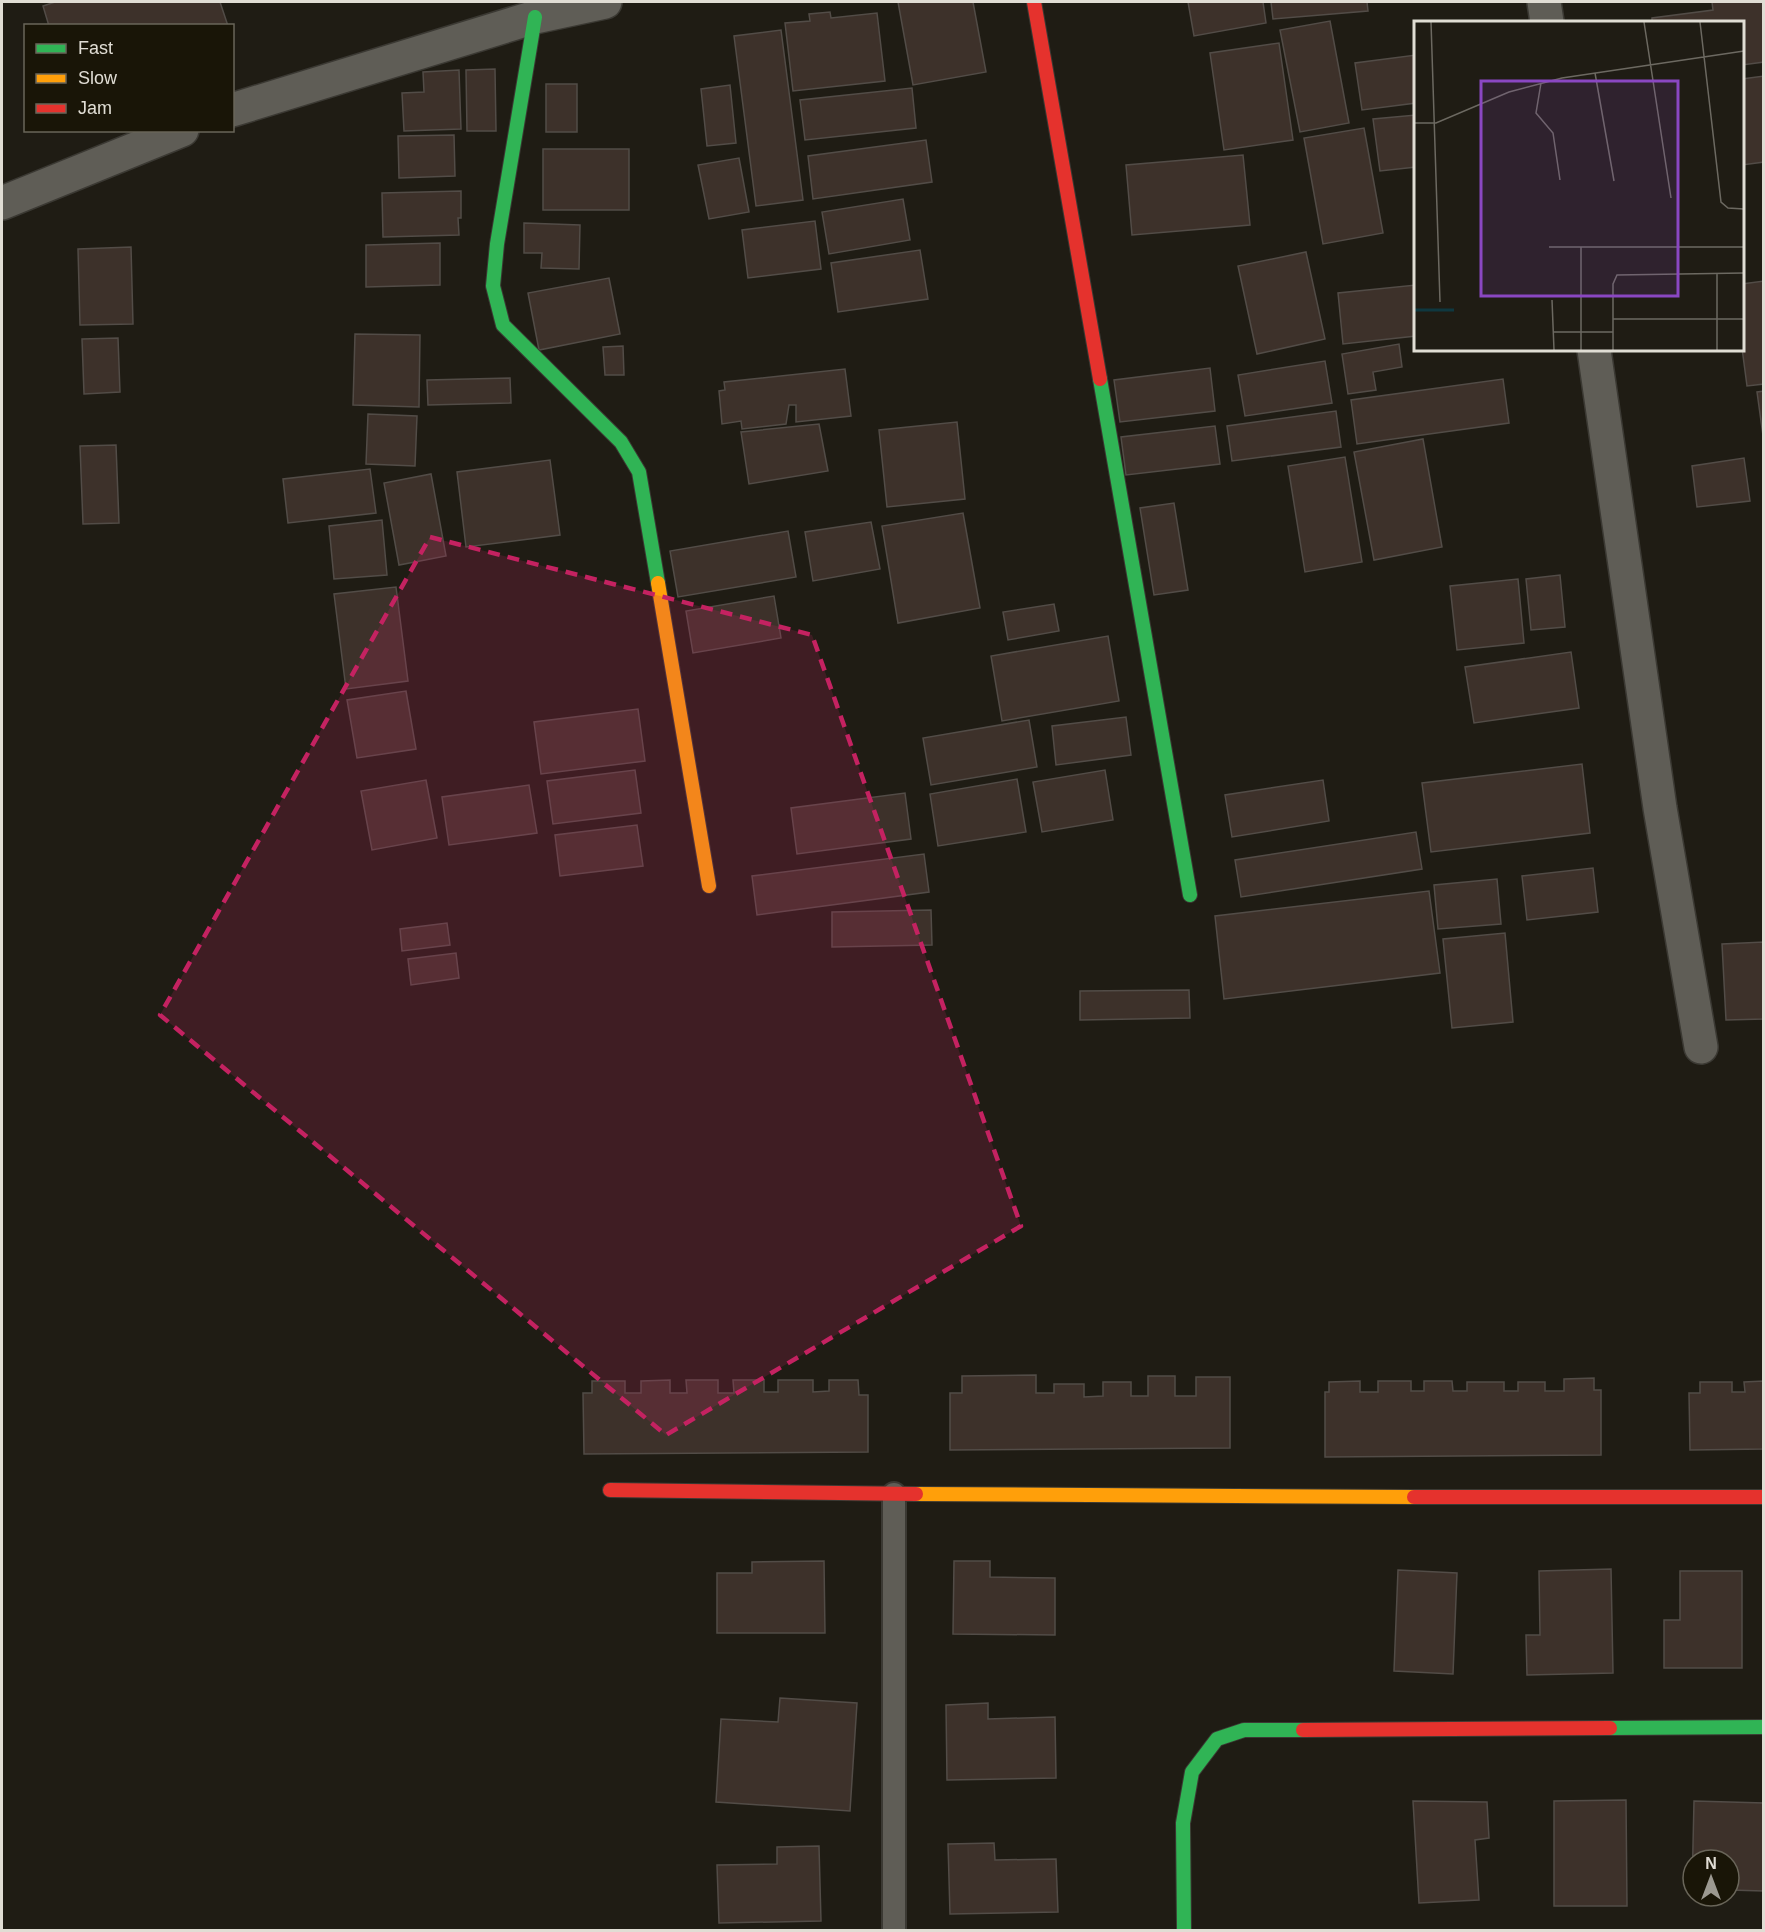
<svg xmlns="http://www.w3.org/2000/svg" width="1765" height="1932" font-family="Arial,sans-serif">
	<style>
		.building { fill: #3d312a; stroke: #524c47; stroke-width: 1.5 }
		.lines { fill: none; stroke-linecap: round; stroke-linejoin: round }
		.lane-casing { stroke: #3b3933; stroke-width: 26 }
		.street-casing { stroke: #3b3933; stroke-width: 36 }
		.fast-casing { stroke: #3b3933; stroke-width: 16 }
		.slow-casing { stroke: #3b3933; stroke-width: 16 }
		.jam-casing { stroke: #3b3933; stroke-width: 16 }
		.lane { stroke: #5f5d56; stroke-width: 22 }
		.street { stroke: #5f5d56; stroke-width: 33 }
		.fast { stroke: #30b455; stroke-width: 14 }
		.slow { stroke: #ff9f0a; stroke-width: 14 }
		.jam { stroke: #e5322d; stroke-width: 14 }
		.marked { fill: #c42261; fill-opacity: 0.2; stroke: #c42261; stroke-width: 4.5; stroke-dasharray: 12 8; stroke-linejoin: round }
		.inset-river { fill: none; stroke: #0f3840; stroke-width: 3 }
		.inset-road { fill: none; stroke: #6c6961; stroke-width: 1.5 }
		.view { fill: #8a47c2; fill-opacity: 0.15; stroke: #8a47c2; stroke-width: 3 }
		.inset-edge { fill: none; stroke: #e0ddd4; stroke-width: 3 }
	</style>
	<rect width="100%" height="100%" fill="#1f1c14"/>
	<path class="building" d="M55,2h165l8,24h-179l-6,-20z
		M898,2h75l13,70 -73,13z
		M1188,2h75l3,21 -72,13z
		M1271,2h96l1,9 -95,8z
		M1712,2h52v60l-22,3v-43h-90v-4l61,-8z
		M830,12l1,6 46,-5 8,68 -92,10 -8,-68 25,-2 -1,-7z
		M1330,21l19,102 -49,9 -20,-102z
		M781,30l22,170 -47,6 -22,-170z
		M1279,43l14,97 -69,10 -14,-97z
		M1416,55v48l-54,7 -7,-47z
		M495,69l1,62h-29l-1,-61z
		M459,70l2,59 -57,2 -2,-38 22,-1 -1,-20z
		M1764,76v86l-22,3v-86z
		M546,84h31v48h-31z
		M730,85l6,58 -29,3 -6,-57z
		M912,88l4,40 -111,12 -5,-40z
		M1416,115v52l-36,4 -7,-52z
		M1364,128l19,105 -60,11 -19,-106z
		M454,135l1,41 -56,2 -1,-42z
		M926,140l6,42 -119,17 -5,-43z
		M543,149h86v61h-86z
		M1243,155l7,70 -118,10 -6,-70z
		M739,158l10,54 -40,7 -11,-54z
		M461,191v27h-3l1,17 -76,2 -1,-44z
		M903,199l7,41 -81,14 -7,-42z
		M815,221l6,48 -73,9 -6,-48z
		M524,223l56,2 -1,44 -38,-1 1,-15h-18z
		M440,243v42l-74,2v-42z
		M131,247l2,77 -53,1 -2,-76z
		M920,250l8,49 -90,13 -7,-49z
		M1306,252l19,87 -68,15 -19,-88z
		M609,278l11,56 -81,16 -11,-57z
		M1764,281v103l-17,2 -5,-38v-64z
		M1416,285v51l-73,8 -5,-51z
		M355,334l65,1 -1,72 -66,-2z
		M118,338l2,54 -36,2 -2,-55z
		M1399,344l3,23 -29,5 3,18 -28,4 -6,-40z
		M623,346l1,29h-19l-2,-28z
		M1325,361l7,42 -87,13 -7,-41z
		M1210,368l5,43 -95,11 -6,-42z
		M845,369l6,47 -55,6v-17h-7l-3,19 -44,5 -1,-8 -19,3 -3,-33 6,-1 -1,-8z
		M510,378l1,25 -83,2 -1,-25z
		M1503,379l6,44 -152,21 -6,-44z
		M1764,391v52l-7,-51z
		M1336,411l5,36 -109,14 -5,-35z
		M368,414l49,2 -2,50 -49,-2z
		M957,422l8,77 -78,8 -8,-77z
		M819,424l9,47 -79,13 -8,-52z
		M1215,426l5,38 -94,11 -5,-38z
		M1423,439l19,108 -68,13 -20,-108z
		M116,445l3,78 -36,1 -3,-78z
		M1345,457l17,105 -57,10 -17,-106z
		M1744,458l6,43 -53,6 -5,-41z
		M550,460l10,75 -94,12 -9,-75z
		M370,469l6,44 -88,10 -5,-44z
		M431,474l15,82 -47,9 -15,-82z
		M1174,503l14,87 -34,5 -14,-87z
		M963,513l17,95 -82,15 -16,-97z
		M382,520l5,55 -53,4 -5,-53z
		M871,522l9,47 -67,12 -8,-49z
		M788,531l8,46 -118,20 -8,-46z
		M1560,575l5,52 -34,3 -5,-51z
		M1518,579l6,64 -67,7 -7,-64z
		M396,587l12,94 -62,8 -12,-95z
		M774,596l7,42 -88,15 -7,-42z
		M1054,604l5,27 -51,9 -5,-28z
		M1108,636l11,65 -117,20 -11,-65z
		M1571,652l8,56 -105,15 -9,-56z
		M406,691l10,58 -59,9 -10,-58z
		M638,709l7,52 -104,13 -7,-52z
		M1126,717l5,38 -75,10 -4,-39z
		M1029,720l8,47 -106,18 -8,-47z
		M1582,764l8,69 -159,19 -9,-69z
		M635,770l6,43 -88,11 -6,-43z
		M1105,770l8,50 -71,12 -9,-50z
		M1017,779l9,53 -88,14 -8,-52z
		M426,780l11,58 -65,12 -11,-59z
		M1323,780l6,41 -97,16 -7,-42z
		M529,785l8,48 -88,12 -7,-48z
		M905,793l6,46 -114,15 -6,-46z
		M637,825l6,41 -83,10 -5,-41z
		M1416,832l6,37 -181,28 -6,-37z
		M924,854l5,38 -172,23 -5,-39z
		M1593,868l5,44 -71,8 -5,-44z
		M1497,879l4,45 -63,5 -4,-44z
		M1429,891l11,82 -216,26 -9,-83z
		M931,910l1,35 -100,2v-35z
		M447,923l3,22 -48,6 -2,-22z
		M1505,933l8,89 -61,6 -9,-89z
		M1764,942v77l-38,1 -4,-76z
		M456,953l3,25 -48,7 -3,-26z
		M1189,990l1,28 -110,2v-29z
		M1036,1375v18h18v-9h30v13l19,-1v-14h28v14h17v-20h27v20h21v-19h34v71l-280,2v-57h12v-17z
		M1594,1378v12h7v65l-276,2v-65h4v-10l31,-1v11h18v-11h33v10h13v-10h28l1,10h14v-9h37v9h14v-9h27v9h19v-12z
		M670,1380v13h17l-1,-13h32v13h16l-1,-13h31v12h14v-12h35v12l16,-1v-11h29l1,15h9v57l-284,2 -1,-61h9v-12h33v12h16v-12z
		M1764,1381v68l-74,1 -1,-57h11v-11h32v10h13l-1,-10z
		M824,1561l1,72h-108v-60h35v-11z
		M954,1561h36v16l65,1v57l-102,-1z
		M1611,1569l2,104 -86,2 -1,-40h14l-1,-64z
		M1398,1570l59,3 -4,101 -59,-3z
		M1680,1571h62v97h-78v-48h16z
		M780,1698l77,5 -7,108 -134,-9 5,-83 57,3z
		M988,1703v16l67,-2 1,61 -109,2 -1,-75z
		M1626,1800l1,106h-73v-105z
		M1413,1801l74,1 2,36 -14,2 4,60 -60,3z
		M1694,1801l70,2v88l-35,-1v-30h-36l-1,29z
		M994,1843l1,17 61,-1 2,53 -108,2 -2,-70z
		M819,1846l2,75 -102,2 -2,-58 60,-1v-17z"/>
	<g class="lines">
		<defs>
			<path id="lane" d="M894,1494v436"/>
			<path id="street" d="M1544,2l3,20
				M232,110l303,-93 70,-15
				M2,203l180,-73
				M1594,350l66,458 41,239"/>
			<path id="fast" d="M535,17l-38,227 -4,42 10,39 118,117 18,30 19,111
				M1100,379l90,516
				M1610,1728l154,-1
				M1184,1930l-1,-107 9,-51 25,-33 27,-9h59"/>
			<path id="slow" d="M658,583l51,303
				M916,1494l498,3"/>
			<path id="jam" d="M1034,2l66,377
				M610,1490l306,4
				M1414,1497h350
				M1303,1730l307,-2"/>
		</defs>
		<use href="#lane" class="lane-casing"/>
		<use href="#street" class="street-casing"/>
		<use href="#fast" class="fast-casing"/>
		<use href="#slow" class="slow-casing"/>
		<use href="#jam" class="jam-casing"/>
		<use href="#lane" class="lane"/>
		<use href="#street" class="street"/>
		<use href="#fast" class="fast"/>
		<use href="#slow" class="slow"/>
		<use href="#jam" class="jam"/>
	</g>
	<path class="marked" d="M430,537l382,98 209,591 -355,209 -506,-420z"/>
	<g transform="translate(1414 21)">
		<rect width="330" height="330" fill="#1f1c14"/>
		<path class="inset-river" d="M0,289h40"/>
		<path class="inset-road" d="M17,1l9,280M230,1l27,176M286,1l21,180 7,6 16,1M181,52l19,108M127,62l-5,30 17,20 7,47M0,102h22l73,-31 53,-14 182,-27M135,226h195M167,226v103M138,279l2,50M199,298h131M139,311h60M199,329v-66l4,-9 127,-2M303,329v-77"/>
		<path class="view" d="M67,60h197v215h-197z"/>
		<rect width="330" height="330" class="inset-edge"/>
	</g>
	<rect width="1765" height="1932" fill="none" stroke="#e0ddd4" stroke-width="6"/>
	<rect x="24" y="24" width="210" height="108" fill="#191507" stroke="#696559" stroke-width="1.5"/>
	<rect x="36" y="44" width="30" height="9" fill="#30b455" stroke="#696559" stroke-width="1.5"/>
	<text x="78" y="54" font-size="18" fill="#e0ddd4">Fast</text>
	<rect x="36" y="74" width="30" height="9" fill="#ff9f0a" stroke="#696559" stroke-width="1.5"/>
	<text x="78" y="84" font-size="18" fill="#e0ddd4">Slow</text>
	<rect x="36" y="104" width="30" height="9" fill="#e5322d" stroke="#696559" stroke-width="1.5"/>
	<text x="78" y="114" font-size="18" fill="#e0ddd4">Jam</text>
	<g transform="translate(1711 1878)"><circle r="28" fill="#191507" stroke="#696559" stroke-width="1.5"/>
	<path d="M0-4.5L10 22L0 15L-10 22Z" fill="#9c9991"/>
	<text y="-9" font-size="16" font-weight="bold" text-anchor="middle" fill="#e0ddd4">N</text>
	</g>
</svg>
